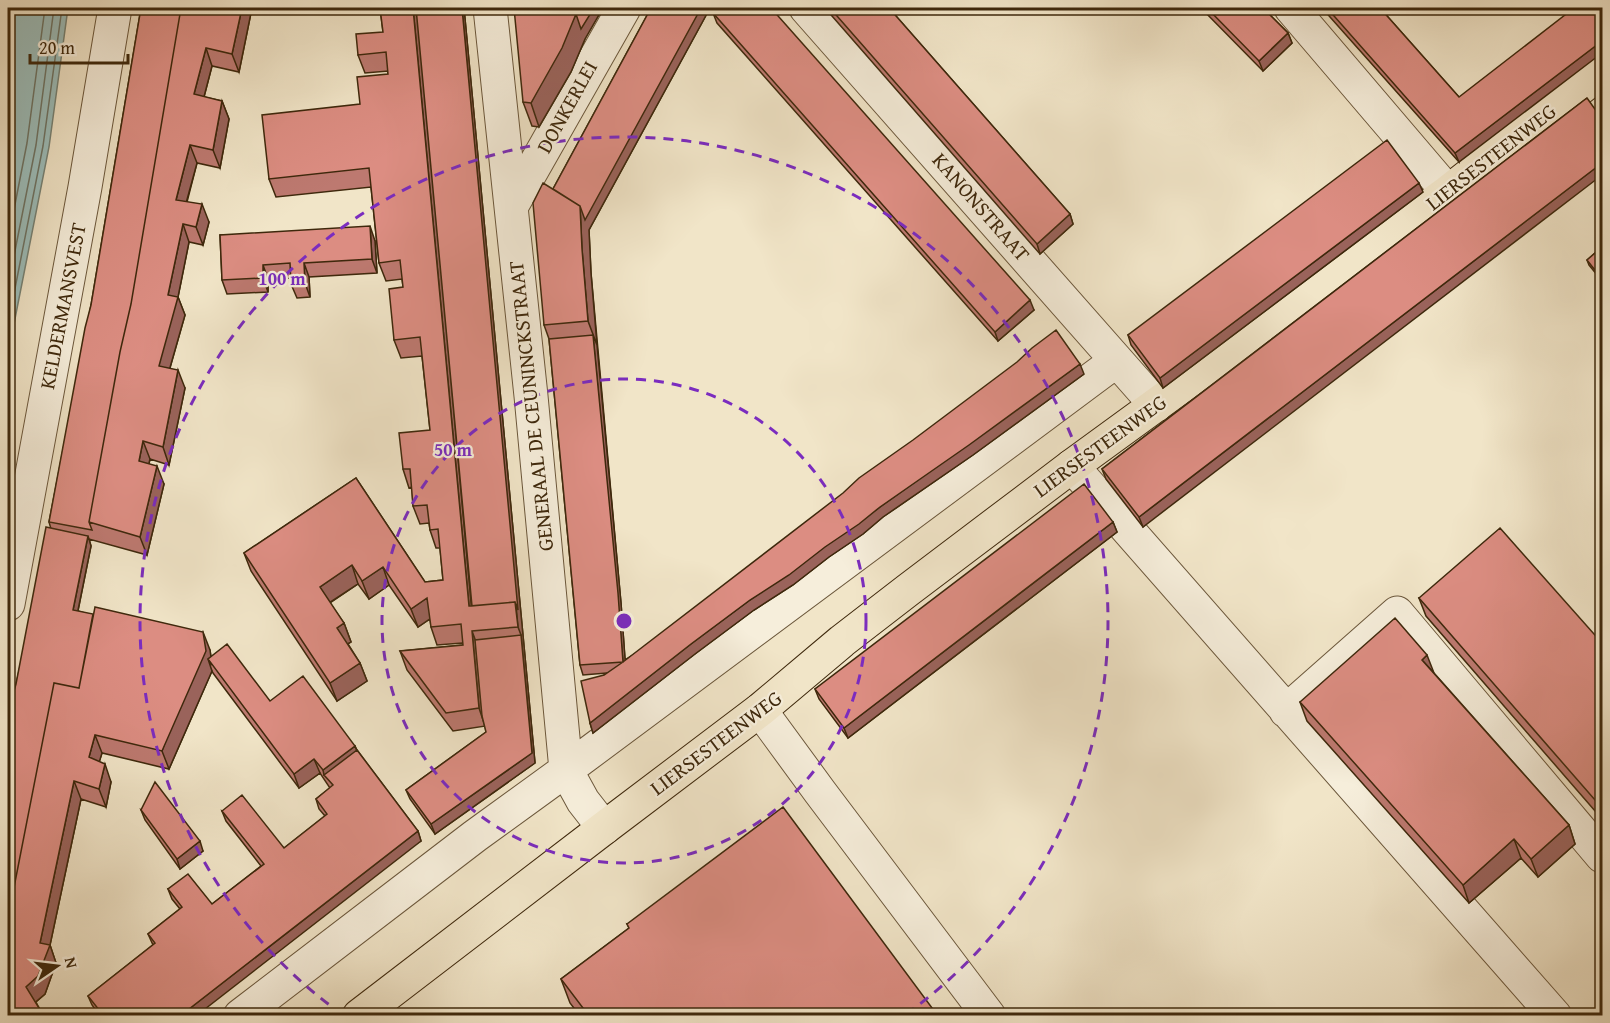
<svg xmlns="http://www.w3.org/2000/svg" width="1610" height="1023" font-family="'Gentium Book Plus',serif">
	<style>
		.water { fill: #9cbebb; stroke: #768275; stroke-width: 1.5 }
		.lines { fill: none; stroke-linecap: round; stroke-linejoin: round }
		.shore { stroke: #6d7364; stroke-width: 1.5 }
		.minor-casing { stroke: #6b573b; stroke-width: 35 }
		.major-casing { stroke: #3e280c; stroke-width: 35 }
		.minor { stroke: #f6eedb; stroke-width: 33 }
		.major { stroke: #f1e5c8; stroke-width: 33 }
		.wall { fill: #bd7970; stroke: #3e280c; stroke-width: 1.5 }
		.shaded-wall { fill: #9a635b; stroke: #3e280c; stroke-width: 1.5 }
		.building { fill: #dc8d82; stroke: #3e280c; stroke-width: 1.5 }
		.ring { fill: none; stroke: #7b2cbf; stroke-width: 3; stroke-dasharray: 10 8 }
		.labels { text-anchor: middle; stroke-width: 4.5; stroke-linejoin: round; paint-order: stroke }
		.street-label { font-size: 21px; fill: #3e280c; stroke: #f6eedb }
		.centre { fill: #7b2cbf; stroke: #f6eedb; stroke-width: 3 }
		.ring-label { font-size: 18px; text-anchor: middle; font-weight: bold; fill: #7b2cbf; stroke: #f6eedb; stroke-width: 4.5; stroke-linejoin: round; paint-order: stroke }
	</style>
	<rect width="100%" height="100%" fill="#f1e5c8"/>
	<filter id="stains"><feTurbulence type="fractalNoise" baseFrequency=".00333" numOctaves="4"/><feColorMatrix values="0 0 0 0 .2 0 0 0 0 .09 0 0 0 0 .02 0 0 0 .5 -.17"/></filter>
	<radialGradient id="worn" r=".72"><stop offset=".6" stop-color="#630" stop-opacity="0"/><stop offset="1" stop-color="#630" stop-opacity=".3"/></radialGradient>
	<path class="water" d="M8,8h60l-19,139 -41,207z"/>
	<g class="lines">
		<path class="shore" d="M8,240l19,-97 18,-135
			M8,286l28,-141 18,-137
			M8,324l35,-178 19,-138"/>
		<defs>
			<path id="minor" d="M490,8l41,388 35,374 17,31 21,27
				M806,8l350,397
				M1291,8l157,184
				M511,207l113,-199
				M1072,466l483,550
				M8,604l77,-417 30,-179
				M760,710l60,82 169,224
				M1286,711l111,-98 205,243
				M240,1016l235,-180 91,-66 550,-409"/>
			<path id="major" d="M359,1016l245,-188 156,-118 82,-69 66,-51 164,-124 376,-274 154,-121"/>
		</defs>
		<use href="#minor" class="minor-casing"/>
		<use href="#major" class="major-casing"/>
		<use href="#minor" class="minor"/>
		<use href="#major" class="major"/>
	</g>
	<path class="wall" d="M141,8h111l-13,64 -27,-6 -8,31 18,4 7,18 -9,49 -23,-5 -10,39 22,20 -6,23 -14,-3 -11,55 7,18 -15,53 15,20 -16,77 -19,-6 -1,5 15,20 -17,71 -58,-16 2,7 -13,65 132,39 1,7 59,44 85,45 2,4 61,81 3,10 -324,171 -5,-7 -4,-9 65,-51 -5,-11 32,-25 -8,-10 -4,-10 44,15 49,-38 -35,-45 -4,-10 62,37 41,-32 -6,-7 -3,-10 14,-11 -10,-15 -21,15 -86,-115 -1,-2 -43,98 -67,-16 -3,9 12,20 -5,25 -25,-8 -31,146 6,18 -11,31 -9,8 3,6 3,8h-34l8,-332 35,-155 -2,-7 42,-217z
		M380,8h84l71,755 -100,71 -25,-35 -4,-9 80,-58 -1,-6 -32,5 -46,-61 -7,-19 63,-6 -1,-2 -25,2 -6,-18 -1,-8 -12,8 -29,-42 -20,14 -11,-15 -28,19 14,20 7,19 -3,2 12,19 7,18 -30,20 -86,-130 -7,-18 112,-75 69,104 18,-2 -3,-32h-4l-6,-18 -1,-7 -9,1 -7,-18 -1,-19 -3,1 -6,-19 27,-39 -8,-74 -21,2 -7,-18 9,-53 -1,-8 -16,2 -7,-18 -8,-76 -95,10 -7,-18 91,-75 28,-30v-3l-23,2 -7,-18 25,-23z
		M651,8h59l-121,222 2,43 30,330 4,57 459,-286 -111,81 -90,62 -20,17 -34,23 -36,28 -39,25 -59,44 -102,79 -3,-10 14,-48 3,-2 -24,2 -3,-10 -31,-326 -5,-14 9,-136z
		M825,8h64l181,206 3,10 -33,30z
		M1201,8h62l25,25 4,10 -29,28z
		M1322,8h58l79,89v65z
		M713,13l321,297 -36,31 -281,-318z
		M585,39l-14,33 -32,55 -7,-1 -9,-24z
		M1602,86v20l-5,-16z
		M1587,98l-444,429 -37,-48 -4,-10z
		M1423,192l-260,196 -32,-43 -3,-10z
		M220,235l155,6 2,32 -68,4 1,20 -13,1 -6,-14v-6l-23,1v13l-41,2 -5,-14z
		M1602,247v34l-13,-16 -2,-5z
		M1113,522l4,10 -269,206 -29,-39 -4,-10z
		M1419,598l183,45v176l-176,-203z
		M1434,673l135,152 6,19 -37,33 -17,-19 -52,45 -162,-182 -7,-19z
		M141,810l62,41 -23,18 -35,-49z
		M627,924l311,92h-358l-10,-13 -9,-24 68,-51z"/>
	<path class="shaded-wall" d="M242,8h10l-13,64 -7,-18z
		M413,8h5l54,606 -3,-8z
		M462,8h2l71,755 -100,71 -4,-10 101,-71 -11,-118 -3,-8z
		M594,8h9l-18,31 -14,33 -32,55 -8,-24 45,-89z
		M701,8h9l-121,222 2,43 6,72 -9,-24 -6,-72 -2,-43z
		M1288,33l4,10 -29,28 -4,-10z
		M1602,41v12l-143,109 -4,-9z
		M206,48l6,18 -12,46 -6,-18z
		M222,101l7,18 -9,49 -7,-18z
		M190,145l7,18 -15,55 -6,-18z
		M1602,163v12l-459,352 -4,-10z
		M1419,183l4,9 -260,196 -3,-10z
		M202,204l7,18 -6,23 -7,-18z
		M1070,214l3,10 -33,30 -3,-10z
		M183,224l6,18 -11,55 7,18 -20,70 -6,-19 9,-71z
		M370,226l5,15 2,32 -5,-14z
		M304,263l5,14 1,20 -5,-14z
		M263,265l5,14v13l-5,-14z
		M1030,300l4,10 -36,31 -3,-9z
		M593,335l4,10 24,258 5,69 -3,-10z
		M1080,364l4,10 -111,81 -90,62 -20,17 -34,23 -36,28 -39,25 -59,44 -102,79 -3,-10 101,-79 59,-44z
		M178,370l7,18 -16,77 -6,-18z
		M143,441l7,18 -5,20 -6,-18z
		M157,466l7,18 -17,71 -7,-18z
		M1113,522l4,10 -269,206 -4,-10z
		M88,536l3,10 -15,74 -3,-10z
		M352,565l6,19 -32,21 -6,-18z
		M383,567l6,18 -20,14 -7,-18z
		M427,598l7,18 -16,11 -7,-18z
		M344,623l7,19 -7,4 -7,-18z
		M472,631l7,19 6,76 -6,-18z
		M203,632l7,18 2,15 -4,-6 4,12 -43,98 -7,-18z
		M1427,655l7,18 -12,-13z
		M360,663l7,18 -30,20 -7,-18z
		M95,735l7,18 -7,23 -6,-19z
		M355,746l5,14 -36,15 -1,-5z
		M314,759l6,14 -21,15 -5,-14z
		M105,764l6,18 -5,25 -7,-18z
		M74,781l7,18 -31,146 6,18 -11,31 -13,11 -6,-18 14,-44z
		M1569,825l6,19 -37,33 -7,-18z
		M418,831l3,10 -225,175h-16z
		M1514,839l7,19 -52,45 -6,-18z
		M200,841l3,10 -23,18 -3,-10z
		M39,1008l3,8h-10z"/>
	<path class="building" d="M141,8h40l-50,296 -11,48 -31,170 3,8 -43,-8 36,-194 6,-23z
		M181,8h61l-10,46 -26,-6 -12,46 28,7 -9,49 -23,-5 -14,55 26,4 -6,23 -13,-3 -15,71 10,2 -19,69 19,4 -15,77 -20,-6 -4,20 18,5 -17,71 -51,-15 31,-170 11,-48z
		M380,8h33l56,598 46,-4 3,25 -46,4 7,77 -33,5 -46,-62 63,-6 -2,-21 -30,3 -4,-29 -16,11 -28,-42 -21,14 -10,-16 -32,22 24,36 -7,5 23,35 -30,20 -86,-130 112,-75 69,104 18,-2 -5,-51 -8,1 -3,-25 -14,1 -3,-37h-7l-4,-36 31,-3 -10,-93 -26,3 -5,-51 14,-2 -3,-27 -21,3 -10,-95 -100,11 -7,-64 98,-11 -3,-27 31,-3 -2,-22 -28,3 -2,-21 27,-2z
		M416,8h46l56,602 -3,-8 -43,4z
		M514,8h50l12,6 -14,34 -31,55 -8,-1z
		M564,8h30l-13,21 -5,-15z
		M651,8h50l-116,212 -5,-14 -27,-17z
		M719,8h52l259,292 -35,32 -282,-319z
		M830,8h59l181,206 -33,30z
		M1207,8h56l25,25 -29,28z
		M1327,8h53l79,89 115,-89h28v33l-147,112z
		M1602,86v12l-5,-8z
		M1587,98l15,21v44l-463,354 -37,-48z
		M1387,140l32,43 -259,195 -32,-43z
		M543,183l37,23 2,43 6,72 -44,4 -11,-122z
		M370,226l2,33 -68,4 1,20 -14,1 -1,-21 -27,2v13l-41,2 -2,-45z
		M1602,247v32l-15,-19z
		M1056,330l24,34 -111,81 -89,62 -21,17 -34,23 -36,28 -39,25 -59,44 -101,79 -9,-42 23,-6 19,-13 220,-169 16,-15 54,-38 104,-78 15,-14z
		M593,335l25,258 5,69 -43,3 -31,-326z
		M1084,484l29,38 -269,206 -29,-39z
		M46,527l42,9 -15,74 20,4 -14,74 -25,-5 -46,235v-206l8,-28z
		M1500,528l102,115v165l-183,-210z
		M95,607l108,25 3,19 -44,100 -67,-16 -6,22 16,7 -6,25 -25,-8 -34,162 10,2 -12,31 -12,11 13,21 -7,8h-24v-98l46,-235 25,5z
		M1395,618l32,37 -5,5 147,165 -38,34 -17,-20 -51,46 -163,-183z
		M521,635l11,118 -101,71 -25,-34 80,-58 -4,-16 -7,-76z
		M227,644l43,57 33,-25 52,70 -32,24 -9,-11 -20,15 -86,-115z
		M357,750l61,81 -238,185h-87l7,-5 -12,-15 67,-53 -7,-9 34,-27 -14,-18 20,-15 24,30 52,-40 -42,-53 20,-16 42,53 43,-34 -11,-15 17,-14 -9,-10z
		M155,782l45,59 -23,18 -36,-49z
		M783,807l155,209h-349l-28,-37 68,-51 -2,-4z
		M65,1010l5,6h-12z"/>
	<g class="ring">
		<circle cx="624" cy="621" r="242"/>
		<path d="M343 1015A484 484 0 1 1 905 1015"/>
	</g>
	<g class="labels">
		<g class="street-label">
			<text transform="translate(567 107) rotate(-61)" y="7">DONKERLEI</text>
			<text transform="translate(1491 157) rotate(-38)" y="7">LIERSESTEENWEG</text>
			<text transform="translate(981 207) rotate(49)" y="7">KANONSTRAAT</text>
			<text transform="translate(63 306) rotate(-79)" y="7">KELDERMANSVEST</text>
			<text transform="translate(531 406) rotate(-96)" y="7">GENERAAL DE CEUNINCKSTRAAT</text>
			<text transform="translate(1100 446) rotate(-36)" y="7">LIERSESTEENWEG</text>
			<text transform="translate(716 743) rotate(-37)" y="7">LIERSESTEENWEG</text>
		</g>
	</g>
	<circle cx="624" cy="621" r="9" class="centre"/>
	<g class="ring-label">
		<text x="282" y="285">100 m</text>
		<text x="453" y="456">50 m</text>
	</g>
	<rect width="1610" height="1023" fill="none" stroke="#f1e5c8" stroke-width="30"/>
	<rect x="9" y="9" width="1592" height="1005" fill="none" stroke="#3e280c" stroke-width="3"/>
	<rect x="15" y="15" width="1580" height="993" fill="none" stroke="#3e280c" stroke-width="1.5"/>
	<g transform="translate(57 966) rotate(76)" stroke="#f6eedb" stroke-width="4.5" paint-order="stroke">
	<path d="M0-4.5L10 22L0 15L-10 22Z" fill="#3e280c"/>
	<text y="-9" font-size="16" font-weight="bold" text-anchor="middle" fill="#3e280c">N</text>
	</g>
	<path d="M30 54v9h98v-9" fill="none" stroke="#3e280c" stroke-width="3"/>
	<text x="39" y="54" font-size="18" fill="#3e280c" stroke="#f6eedb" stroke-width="4.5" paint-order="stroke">20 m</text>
	<rect width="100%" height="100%" filter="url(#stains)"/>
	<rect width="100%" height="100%" fill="url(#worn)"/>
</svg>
